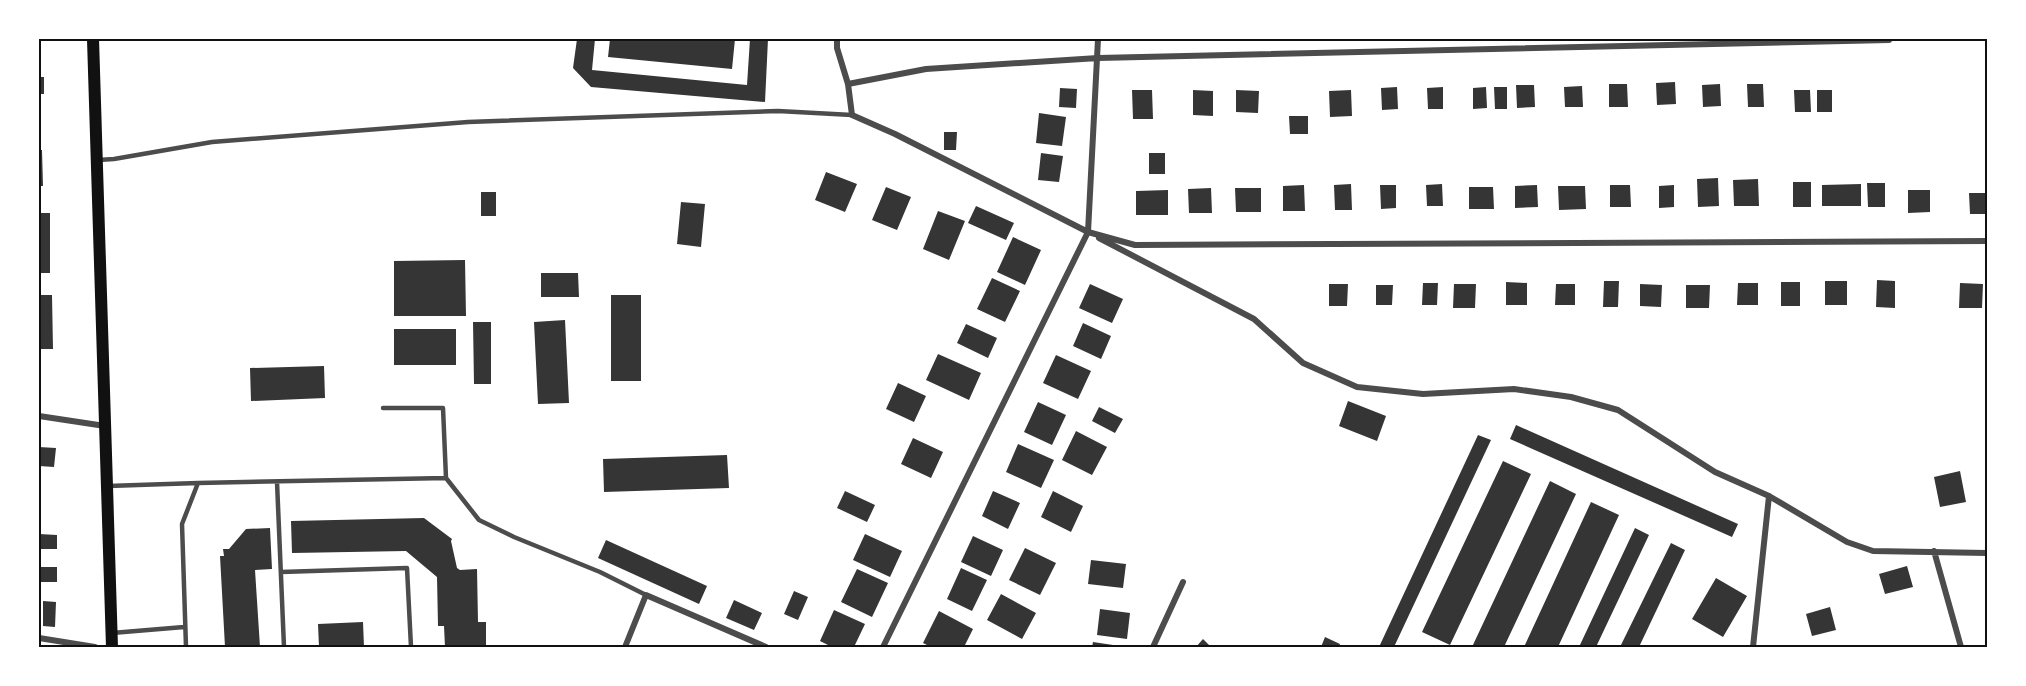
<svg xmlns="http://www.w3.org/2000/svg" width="2026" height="686" font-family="'Golos Text',sans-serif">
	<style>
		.building { fill: #353535 }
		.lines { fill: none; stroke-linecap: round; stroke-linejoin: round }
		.service { stroke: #4c4c4c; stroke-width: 4.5 }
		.minor { stroke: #4c4c4c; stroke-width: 6 }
		.secondary { stroke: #111; stroke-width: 12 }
		.neatline { fill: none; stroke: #111; stroke-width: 2 }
	</style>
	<rect width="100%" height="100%" fill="#fff"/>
	<path class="building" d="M577,39h18l-3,31 155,15 3,-46h18l-3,63 -174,-15 -18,-19z
		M610,39h125l-3,30 -124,-12z
		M39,77h5v17h-5z
		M1675,82l1,22 -19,1 -1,-22z
		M1609,84h18l1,23h-19z
		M1720,84l1,22 -18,1 -1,-22z
		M1747,84h16l1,23h-16z
		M1516,85h18l1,22 -18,1z
		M1582,86l1,21h-18l-1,-20z
		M1397,87l1,22 -16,1 -1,-22z
		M1443,87v22h-15l-1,-21z
		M1486,87l1,21 -14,1v-21z
		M1494,87h13v22h-12z
		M1060,88l17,1 -1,19 -17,-1z
		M1132,90h20l1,29h-20z
		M1193,90l20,1v25l-20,-1z
		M1236,90l23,1 -1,22 -22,-1z
		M1351,90l1,26 -22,1 -1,-26z
		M1794,90h16l1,22h-16z
		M1817,90h15v22h-15z
		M1039,113l27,4 -4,29 -26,-3z
		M1289,116h19v18h-18z
		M944,132h13l-1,18h-12z
		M39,150h3l1,36h-4z
		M1041,153l22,3 -4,26 -21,-2z
		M1149,153h16v21h-16z
		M826,172l31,12 -12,28 -30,-12z
		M1718,178l1,28 -21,1 -1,-28z
		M1758,179l1,27h-25l-1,-26z
		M1793,182h18v25h-18z
		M1867,183h18v24h-17z
		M1351,184l1,26h-17l-1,-25z
		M1442,184l1,22h-16l-1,-21z
		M1861,184v22h-39v-21z
		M1304,185l1,26h-22v-25z
		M1380,185h16v23l-15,1z
		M1537,185l1,22 -23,1v-22z
		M1610,185h20l1,22h-21z
		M1674,185v22l-15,1v-22z
		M1558,186h27l1,23 -27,1z
		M886,187l25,10 -14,33 -25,-10z
		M1469,187h24l1,22h-25z
		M1211,188l1,25h-23l-1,-24z
		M1235,188h26v24h-25z
		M1168,190v25h-32v-24z
		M1908,190h22v22l-22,1z
		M481,192h15v24h-15z
		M1969,193h18v21h-17z
		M681,202l24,2 -4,43 -24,-3z
		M976,206l38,17 -8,17 -38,-17z
		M938,211l27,10 -16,39 -26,-11z
		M39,213h11v60h-11z
		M1013,237l28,13 -16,35 -28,-13z
		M465,260l1,56h-72v-55z
		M541,273h37l1,24h-38z
		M992,278l28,13 -15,31 -28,-13z
		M1877,280l18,1v27l-19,-1z
		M1604,281h15l-1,26h-15z
		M1825,281h22v24h-22z
		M1506,282l21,1v22h-21z
		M1781,282h19v24h-19z
		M1423,283h15l-1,22h-15z
		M1738,283h20v22h-21z
		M1960,283l23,1 -1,24h-23z
		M1090,284l33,15 -11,24 -33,-15z
		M1329,284h19l-1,22h-18z
		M1454,284h22l-1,24h-22z
		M1556,284h19v21h-20z
		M1640,284l22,1 -1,22 -21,-1z
		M1376,285h17l-1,20h-16z
		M1686,285h24l-1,23h-23z
		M39,295h13l1,54h-14z
		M611,295h30v86h-30z
		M565,320l4,83 -31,1 -4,-82z
		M473,322h18v62h-17z
		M1083,323l28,13 -10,23 -28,-13z
		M966,324l31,14 -9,20 -31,-15z
		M394,329h62v36h-62z
		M938,354l43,19 -12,27 -43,-20z
		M1056,355l35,16 -13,28 -35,-16z
		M324,366l1,32 -74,3 -1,-33z
		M898,383l28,13 -12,26 -28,-13z
		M1348,401l38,15 -9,25 -38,-15z
		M1038,402l28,13 -14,30 -28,-13z
		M1099,407l24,12 -8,14 -23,-12z
		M1516,425l222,99 -6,13 -222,-98z
		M1076,431l31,16 -15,28 -30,-15z
		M1478,435l13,5 -97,207h-15z
		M913,438l30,14 -12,26 -30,-14z
		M1018,444l36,16 -13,28 -35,-16z
		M39,447l17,1 -2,19 -15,-1z
		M727,455l2,33 -125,4 -1,-33z
		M1503,461l28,13 -81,171 -28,-13z
		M1960,471l6,31 -26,5 -6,-30z
		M1550,481l26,13 -72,153h-32z
		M845,491l30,14 -8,17 -30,-14z
		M993,491l27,12 -12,26 -26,-13z
		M1053,491l30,15 -12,26 -30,-15z
		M1591,502l28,13 -61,132h-34z
		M424,518l28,21 -1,2 6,27 3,2 17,-1 1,53h8v25h-41l-1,-21h-6l-1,-49 -31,-26 -114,2 -1,-32z
		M270,528l2,41 -17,1 5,77h-35l-5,-91h4l-1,-7h6l17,-20z
		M1635,528l14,7 -53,112h-17z
		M39,534l18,1v14h-18z
		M865,534l37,17 -12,26 -37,-17z
		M973,536l30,14 -12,26 -30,-14z
		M606,540l101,46 -8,18 -101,-46z
		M1671,543l14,7 -46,97h-19z
		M1025,548l31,15 -16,32 -31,-15z
		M1091,560l35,4 -3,24 -35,-4z
		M1907,566l6,21 -28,7 -6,-20z
		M39,567h18v15h-18z
		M961,568l26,12 -15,31 -25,-12z
		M857,569l31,14 -16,34 -31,-15z
		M1716,578l31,18 -24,41 -31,-18z
		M794,591l14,6 -10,23 -14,-6z
		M1001,594l35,19 -14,26 -35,-19z
		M734,600l28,13 -8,17 -28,-12z
		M43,601l13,1 -1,25 -12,-1z
		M1830,607l6,23 -24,6 -6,-22z
		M1100,609l30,4 -3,26 -30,-4z
		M834,610l31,14 -11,23h-22l-12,-6z
		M939,611l34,18 -9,18h-33l-8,-4z
		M363,622l1,25h-45l-1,-23z
		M1325,637l15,7 -1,3h-18z
		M1203,639l8,8h-15z
		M1093,642l20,3v2h-21z"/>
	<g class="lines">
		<path class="service" d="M98,160l16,-1 98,-17 256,-20 310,-11 74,4
			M446,478l33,42 35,17 86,35 46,23
			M277,482l7,165
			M108,486l90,-3
			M281,572l126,-4 4,79
			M112,633l72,-6
			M186,647l-4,-123 16,-41 248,-5 -3,-70h-60"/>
		<path class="minor" d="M837,39v9l11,36 4,31 43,19 193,98 47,13 852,-4
			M848,84l78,-15 172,-11 791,-18
			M1099,238l155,81 49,44 54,24 66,7 91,-5 57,8 47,13 97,62 54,24 78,46 26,9 114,2
			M39,416l66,10
			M1934,551l27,96
			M39,638l56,9
			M625,647l21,-52 120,52
			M883,647l205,-415 10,-193
			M1153,647l30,-65
			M1753,647l16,-151"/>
		<path class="secondary" d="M93,39l19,608"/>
	</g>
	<rect width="2026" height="686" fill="none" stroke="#ffffff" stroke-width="81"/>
	<rect x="40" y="40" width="1946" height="606" class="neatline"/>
</svg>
